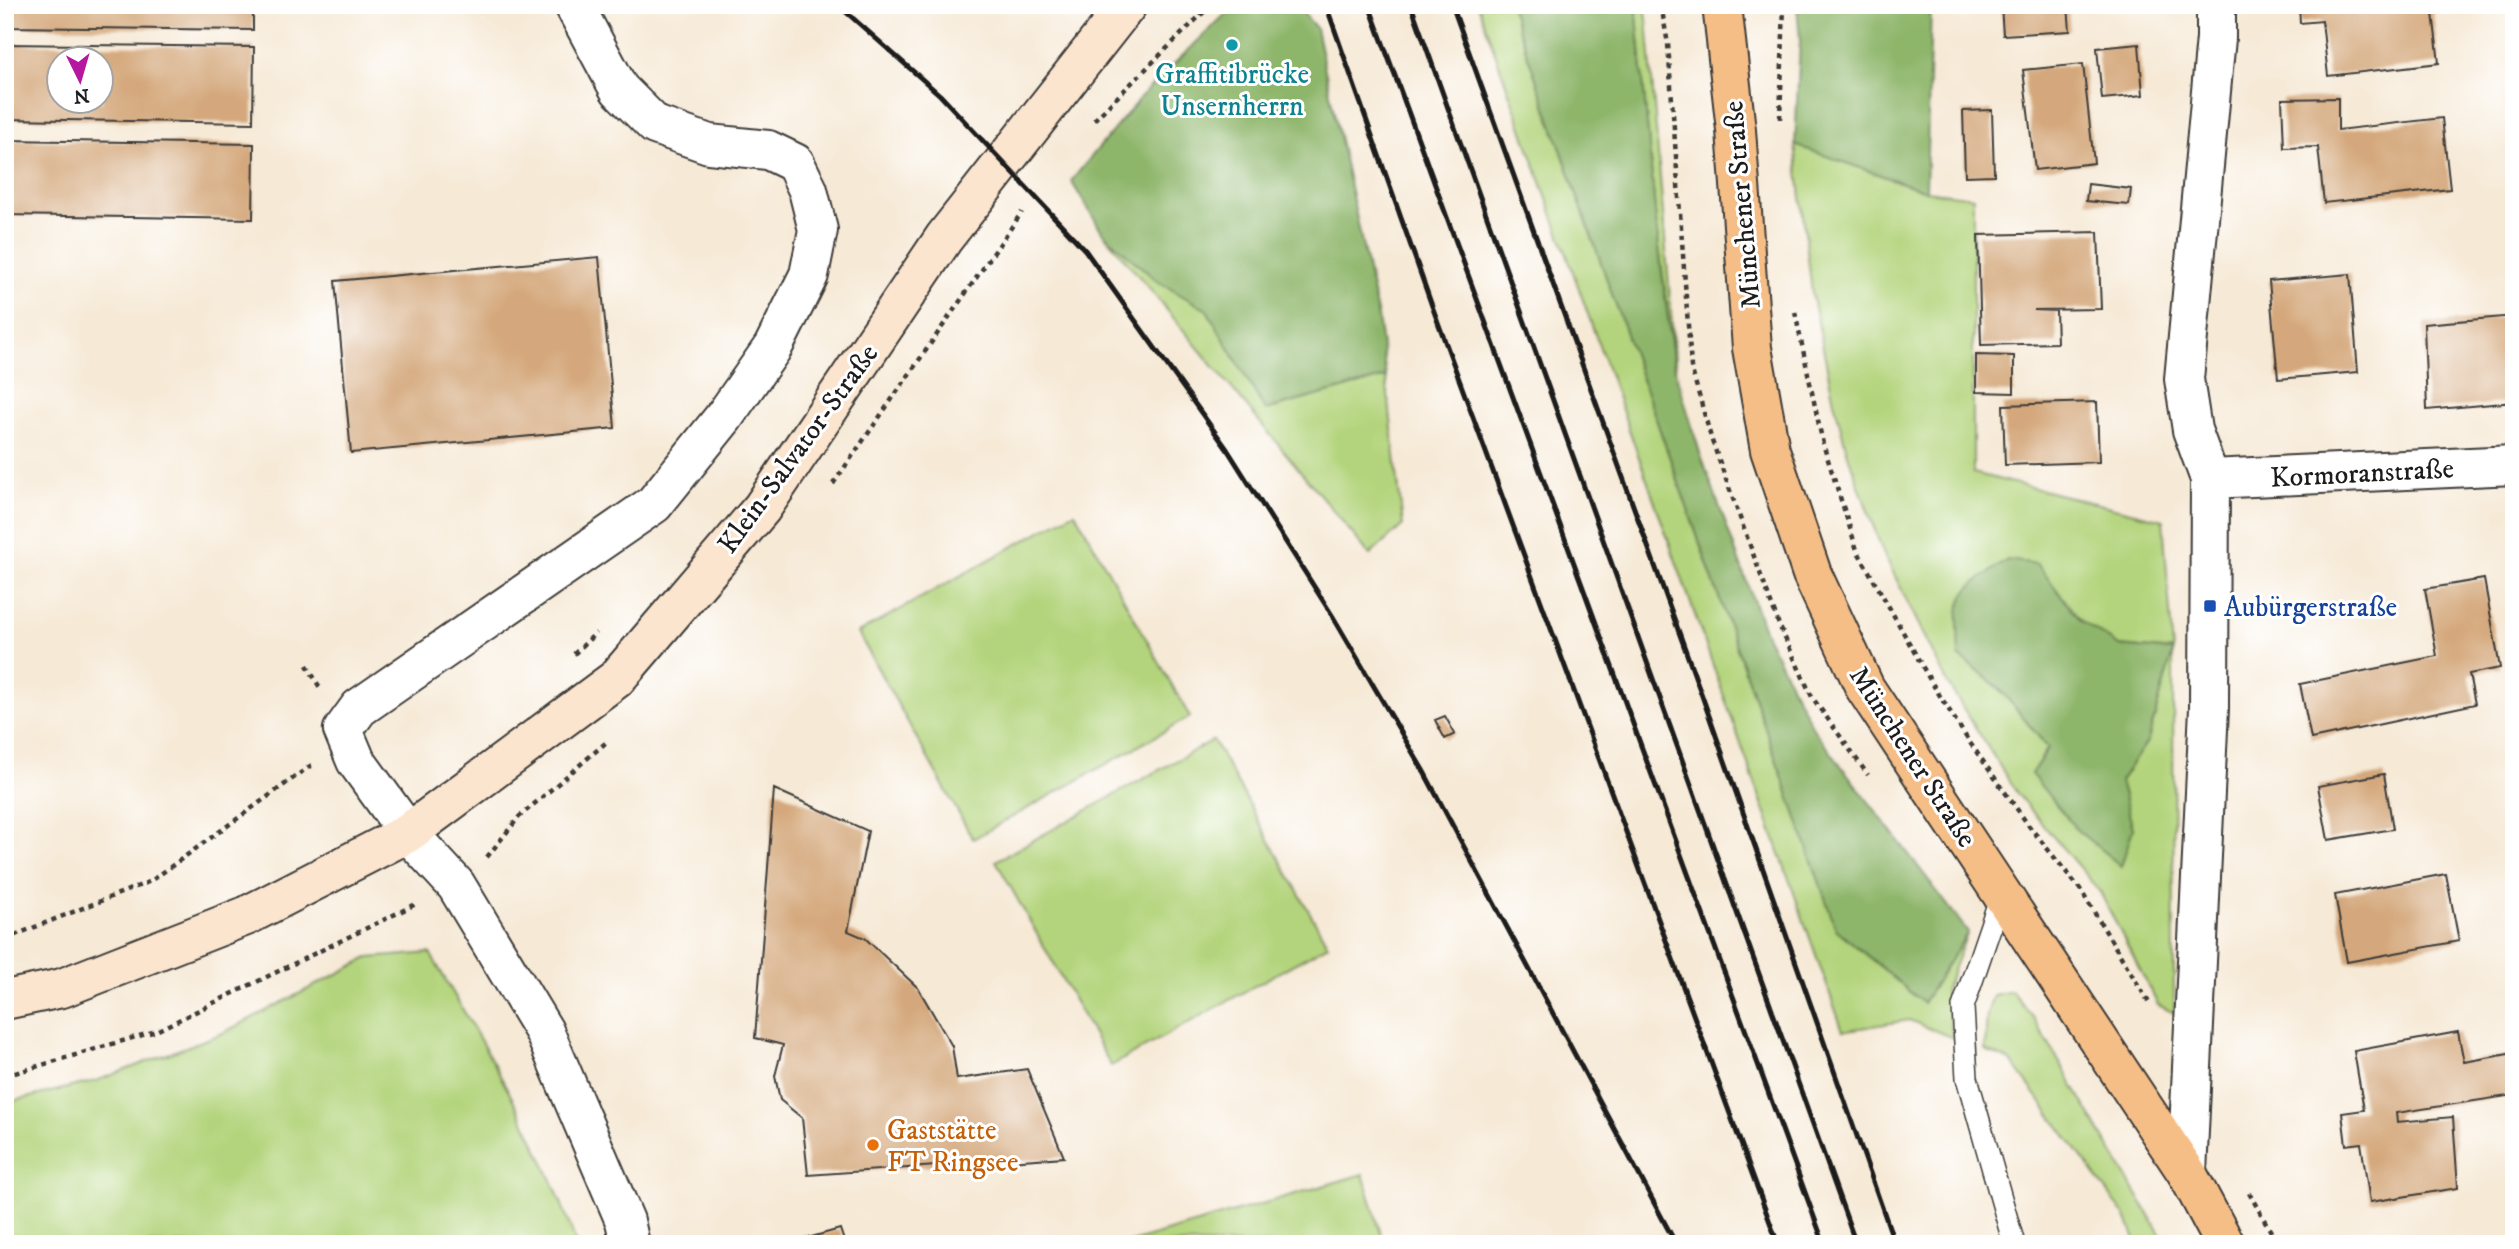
<svg xmlns="http://www.w3.org/2000/svg" width="2519" height="1249" font-family="'IM FELL DW Pica',serif">
	<style>
		.green { fill: #b3d47b; stroke: #68784c; stroke-width: 2; fill-rule: evenodd }
		.forest { fill: #8eb66b; stroke: #556944; stroke-width: 2 }
		.building { fill: #d4a87c; fill-rule: evenodd }
		.lines { fill: none; stroke-linecap: round; stroke-linejoin: round }
		.service-casing { stroke: #3d3b38; stroke-width: 24 }
		.minor-casing { stroke: #3d3b38; stroke-width: 42 }
		.tertiary-casing { stroke: #3d3b38; stroke-width: 42 }
		.secondary-casing { stroke: #3d3b38; stroke-width: 42 }
		.primary-casing { stroke: #3d3b38; stroke-width: 42 }
		.path { stroke: #3d3b38; stroke-width: 4.5; stroke-dasharray: 5 5; stroke-linecap: butt }
		.service { stroke: #fff; stroke-width: 21 }
		.minor { stroke: #fff; stroke-width: 38 }
		.tertiary { stroke: #fff; stroke-width: 38 }
		.secondary { stroke: #fbe5cf; stroke-width: 38 }
		.primary { stroke: #f6be87; stroke-width: 38 }
		.rail { stroke: #1c1c1c; stroke-width: 5 }
		.culture-dot { fill: #0f9aa8; stroke: #fff; stroke-width: 2.5 }
		.transit-dot { fill: #1a4fb4; stroke: #fff; stroke-width: 2.5 }
		.food-dot { fill: #e8710a; stroke: #fff; stroke-width: 2.5 }
		.labels { text-anchor: middle; stroke-width: 6; stroke-linejoin: round; paint-order: stroke }
		.culture-label { font-size: 28px; fill: #0d838f; stroke: #fff }
		.street-label { font-size: 28px; fill: #1c1c1c; stroke: #fff }
		.transit-label { font-size: 28px; fill: #164399; stroke: #fff; text-anchor: start }
		.food-label { font-size: 28px; fill: #c56008; stroke: #fff; text-anchor: start }
	</style>
	<rect width="100%" height="100%" fill="#fff"/>
	<filter id="ink" filterUnits="userSpaceOnUse"><feTurbulence type="fractalNoise" baseFrequency=".0143" numOctaves="2"/><feDisplacementMap in="SourceGraphic" scale="14" xChannelSelector="R" yChannelSelector="G"/><feConvolveMatrix kernelMatrix="1 2 1 2 8 2 1 2 1" color-interpolation-filters="sRGB"/></filter>
	<filter id="wash" filterUnits="userSpaceOnUse"><feTurbulence type="fractalNoise" baseFrequency=".00686" numOctaves="4" result="noise"/><feDisplacementMap in="SourceGraphic" scale="28" xChannelSelector="R" yChannelSelector="G"/><feGaussianBlur stdDeviation="1.57" result="paint"/><feColorMatrix in="noise" values="0 0 0 0 0 0 0 0 0 0 0 0 0 0 0 0 0 1.4 0 .05"/><feComposite in="paint" operator="in"/></filter>
	<g filter="url(#wash)">
		<rect width="100%" height="100%" fill="#f6e9d5"/>
		<path class="green" d="M1478,5h32l326,924 87,74 45,-71 -23,58 8,48 -44,-18 -66,11z
			M1636,5h9l2,14 29,353 -19,-140z
			M1795,145l131,46 47,6v276l190,47 10,131 1,362 -16,-8 -58,-113 -82,-97 -70,-111 -66,-134 -34,-95 -14,-53 -22,-109zM2037,565l44,56 38,25 54,5 -25,89 -28,41 13,48 -102,-55 17,-26 -49,-60 -40,-32z
			M1103,233l54,48 50,29 58,100 121,-33 17,148 -33,30z
			M1075,512l115,205 -217,122 -115,-206z
			M1213,740l115,205 -217,121 -115,-205z
			M430,953c53,92 113,189 146,291h-571v-141l91,-22 127,-48 145,-75z
			M2011,991l22,26 133,227h-29l-11,-27 -115,-156 -26,-11 2,-36 6,-19z
			M1363,1174l21,70h-259z"/>
		<path class="forest" d="M1235,5h61l20,23 62,289 8,60 -121,33 -58,-100 -50,-29 -54,-48 -32,-52 75,-90z
			M1510,5h126l21,227 17,134 26,87 66,182 48,95 154,202 -45,71 -87,-74z
			M1797,5h134l-5,186 -131,-46 5,-105z
			M2007,560l30,4 44,57 38,25 54,5 -25,89 -28,41 13,48 -12,37 -44,-36 -46,-56 17,-26 -49,-60 -40,-32c-3,-61 -2,-62 48,-96z"/>
		<g id="blocks">
			<path class="building" d="M5,5h248v25l-248,-3z
				M2001,5h67l2,26 -67,4z
				M2299,5h133l7,58 -111,13 -6,-55 -22,2z
				M5,44l249,3 -1,76 -248,-4zM60,60h42v42h-42z
				M2139,44l4,51 -41,4 -5,-51z
				M2083,64l11,99 -59,7 -12,-100z
				M2338,98v32l104,-12 8,71 -126,14 -6,-56 -34,1 -2,-49z
				M1992,110l2,65 -29,1 -2,-65z
				M5,140l249,4 -1,75 -248,-4z
				M2088,184l43,5 -2,16 -43,-4z
				M2098,232l3,77 -67,1 22,1 1,32 -76,2 -3,-110z
				M599,257l16,171 -264,25 -16,-172z
				M2350,274l8,98 -80,7 -9,-98z
				M2514,316v86l-87,8 -3,-86z
				M1976,355l38,1v37l-38,-1z
				M2097,402l2,60 -94,3 -2,-60z
				M2484,579l16,89 -31,6 6,30 -164,35 -11,-55 137,-28 -12,-67z
				M1445,716l10,18 -10,5 -10,-19z
				M2384,774l9,55 -65,11 -10,-54z
				M774,789l94,42 -20,100 17,7 53,50 34,58 5,33 70,-10 37,88 -256,18 -6,-57 -22,-18 -5,-24 8,-31 -28,-7z
				M2446,874l13,67 -112,21 -12,-67z
				M2458,1032l6,30 50,-9v42l-118,18 1,9 56,-5 5,71 -88,14 -9,-59 -15,2 -4,-32 22,-3 -10,-59z
				M840,1229l5,15h-42l-2,-4z"/>
		</g>
	</g>
	<g filter="url(#ink)">
		<use href="#blocks" fill-opacity="0" stroke="#3d3b38" stroke-width="2"/>
		<g class="lines">
			<defs>
				<path id="service" d="M2002,893l-39,114 4,71 47,166"/>
				<path id="minor" d="M2210,479l304,-14
					M408,833l-52,-72 -13,-31 16,-22 295,-204 70,-87 49,-70 36,-72 9,-45 -10,-40 -13,-27 -27,-13 -59,-6 -54,-19 -36,-36 -45,-84
					M2187,1173l22,-465 1,-229 -18,-49 -8,-51 32,-341v-33"/>
				<path id="tertiary" d="M408,833l48,52 88,146 81,190 5,23"/>
				<path id="secondary" d="M5,1000l57,-12 184,-72 162,-83 208,-154 146,-171 182,-270 183,-233"/>
				<path id="primary" d="M1722,5l14,125 16,218 18,102 42,124 53,114 322,485 38,71"/>
			</defs>
			<use href="#service" class="service-casing"/>
			<use href="#minor" class="minor-casing"/>
			<use href="#tertiary" class="tertiary-casing"/>
			<use href="#secondary" class="secondary-casing"/>
			<use href="#primary" class="primary-casing"/>
			<path class="path" d="M1194,5l7,9
				M1661,5l7,39 23,323 21,74 67,184 33,72 56,78
				M1780,119l4,-114
				M1094,120l117,-115
				M1795,312l28,132 34,106 73,130 38,60 61,86 51,63 71,117
				M833,484l189,-272
				M574,654l22,-21
				M307,665l13,23
				M487,857l32,-40 90,-77
				M5,939l146,-58 162,-117
				M5,1076l151,-45 260,-127
				M2249,1193l29,51"/>
			<use href="#service" class="service"/>
			<use href="#minor" class="minor"/>
			<use href="#tertiary" class="tertiary"/>
			<use href="#secondary" class="secondary"/>
			<use href="#primary" class="primary"/>
			<path class="rail" d="M838,5l102,90 145,155 142,199 105,166 91,155 253,474
				M1326,5l106,301 346,938
				M1369,5l455,1239
				M1411,5l445,1239
				M1452,5l249,688 194,551"/>
		</g>
	</g>
	<circle class="culture-dot" cx="1232" cy="45" r="7"/>
	<rect class="transit-dot" x="2203" y="599" width="14" height="14" rx="3.5"/>
	<circle class="food-dot" cx="873" cy="1145" r="7"/>
	<g class="labels">
		<g class="culture-label">
			<text x="1232" y="83">Graffitibrücke<tspan x="1232" dy="32">Unsernherrn</tspan></text>
		</g>
		<g class="street-label">
			<text transform="translate(1741 205) rotate(-95)" y="10">Münchener Straße</text>
			<text transform="translate(797 448) rotate(-54)" y="10">Klein-Salvator-Straße</text>
			<text transform="translate(2362 472) rotate(-3)" y="10">Kormoranstraße</text>
			<text transform="translate(1914 756) rotate(57)" y="10">Münchener Straße</text>
		</g>
		<g class="transit-label">
			<text x="2224" y="616">Aubürgerstraße</text>
		</g>
		<g class="food-label">
			<text x="887" y="1139">Gaststätte<tspan x="887" dy="32">FT Ringsee</tspan></text>
		</g>
	</g>
	<rect width="2519" height="1249" fill="none" stroke="#fff" stroke-width="28"/>
	<g transform="translate(80 80) rotate(175)"><circle r="33" fill="#ffffff" stroke="#a4a4a4" stroke-width="2"/>
	<path d="M0-5L12 26L0 18L-12 26Z" fill="#b5179e"/>
	<text y="-10" font-size="19" font-weight="bold" text-anchor="middle" fill="#1c1c1c">N</text>
	</g>
</svg>
